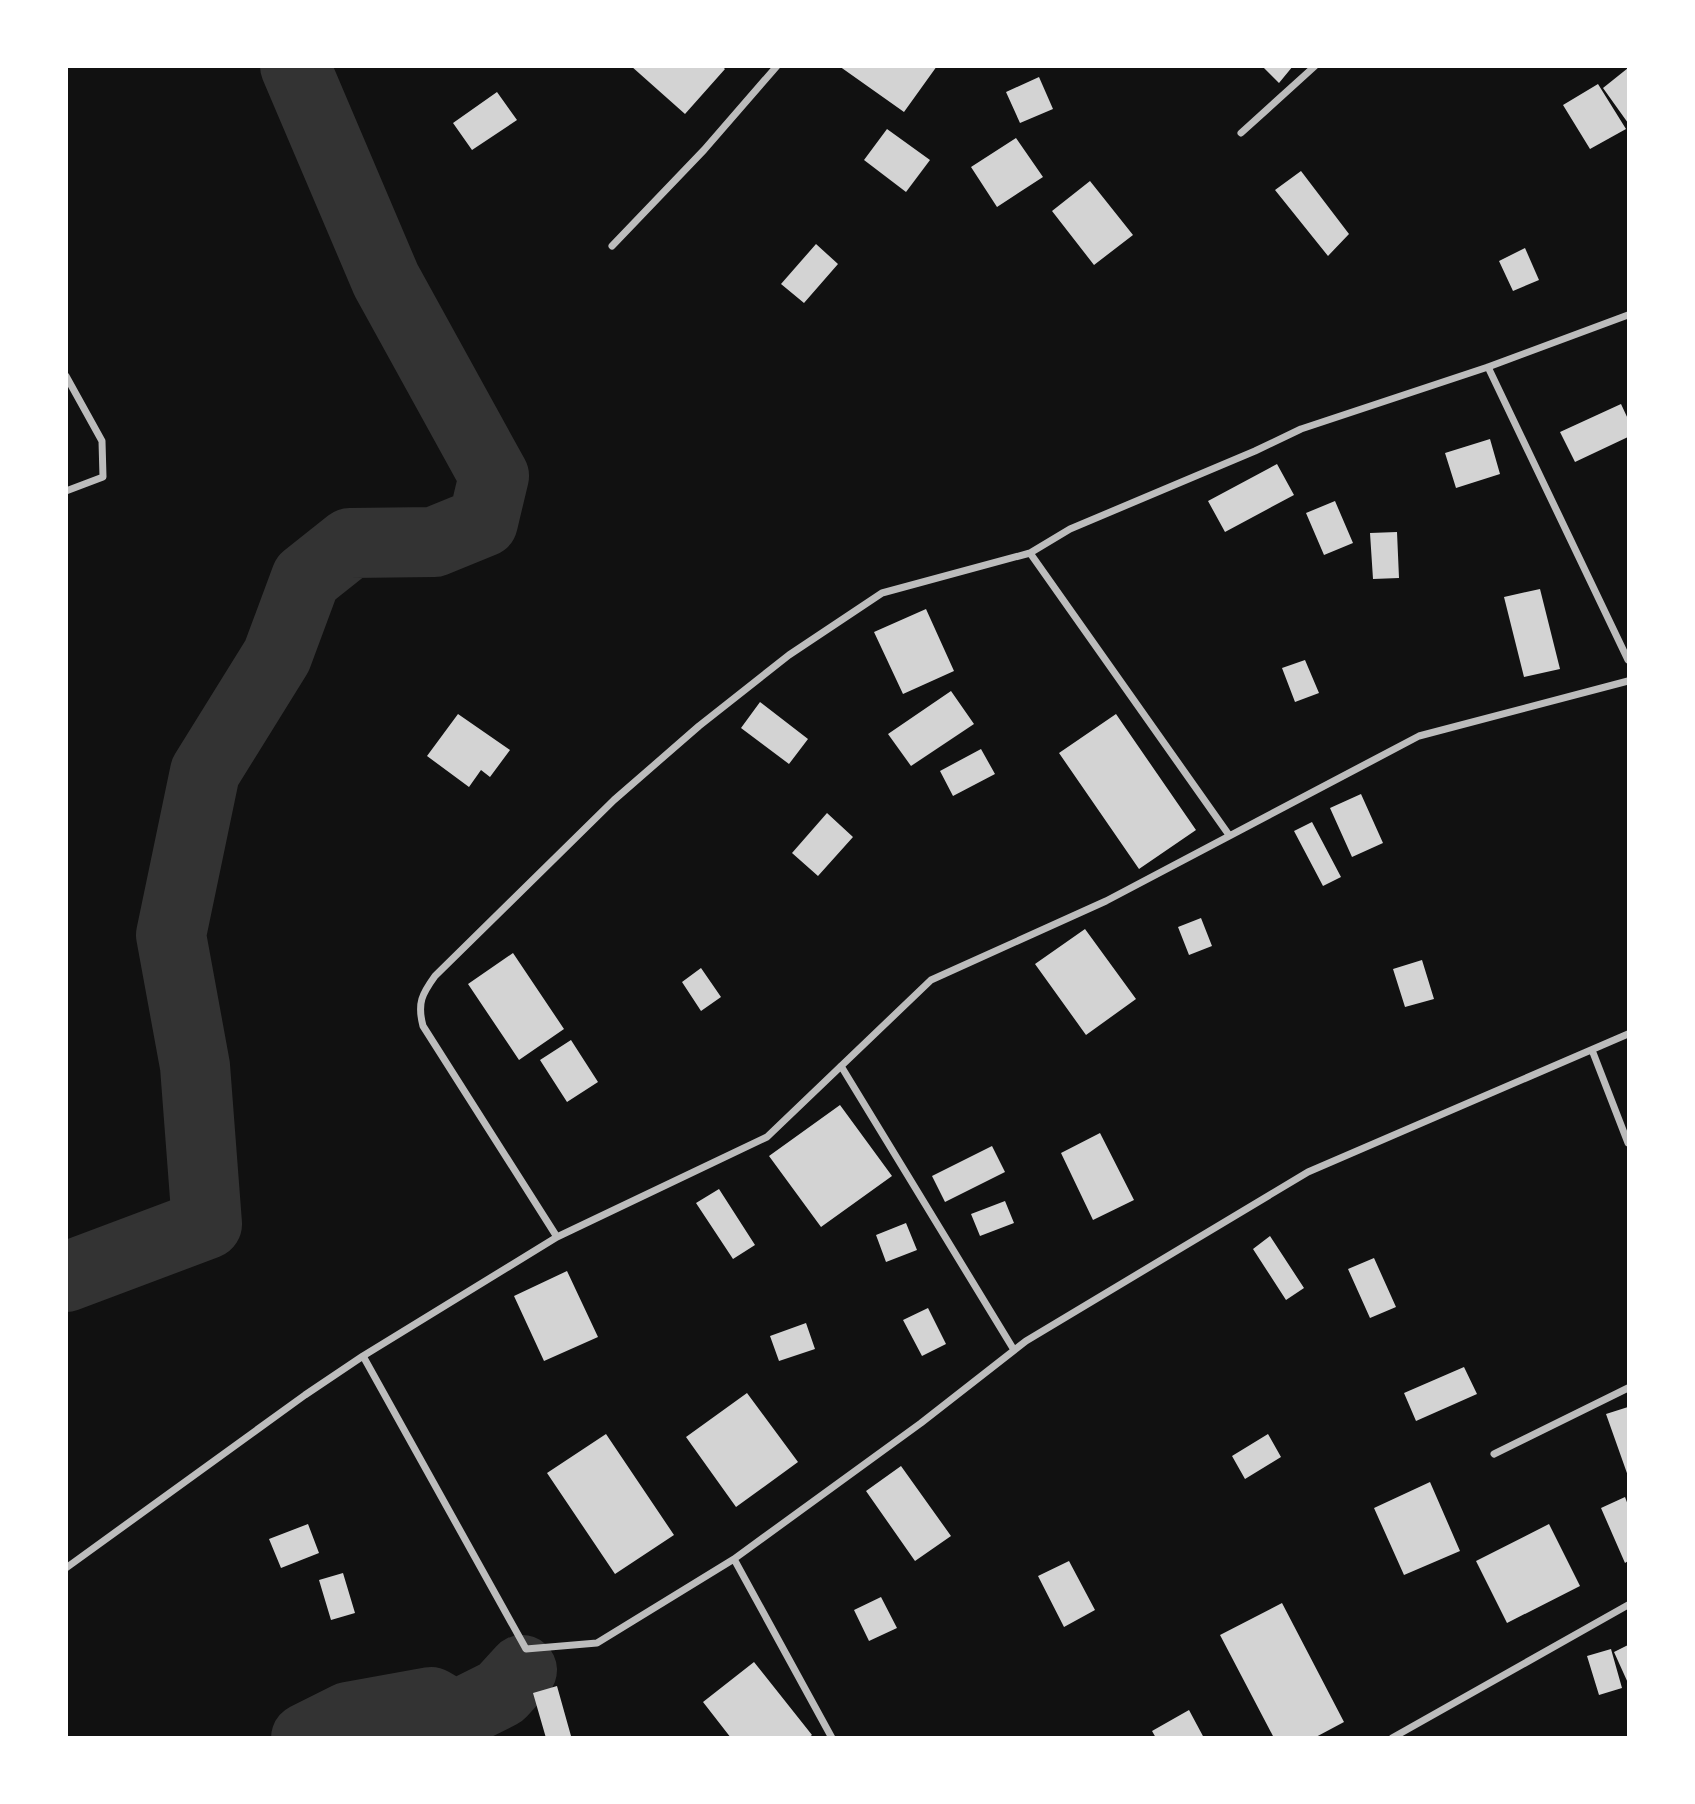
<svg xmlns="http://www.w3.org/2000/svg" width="1695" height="1804" font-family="'DM Sans',sans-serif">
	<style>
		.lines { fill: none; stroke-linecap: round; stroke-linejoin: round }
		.river { stroke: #333; stroke-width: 70 }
		.building { fill: #d3d3d3 }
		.minor { stroke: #bcbcbc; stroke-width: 7 }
	</style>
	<rect width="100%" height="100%" fill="#111"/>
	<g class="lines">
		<path class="river" d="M66,1277l141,-53 -12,-158 -24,-131 34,-163 72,-116 29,-78 44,-35 84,-1 49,-20 11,-46 -108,-196 -91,-214
			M306,1738l42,-21 83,-15 24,14 46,-23 21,-23"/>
	</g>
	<path class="building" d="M631,66h91l3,3 -40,45z
		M839,66h98l-33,46z
		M1262,66h31l-14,17z
		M1628,68v55l-25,-35z
		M1039,77l14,32 -33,14 -14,-31z
		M1598,84l28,45 -36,20 -27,-44z
		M497,92l20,28 -45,30 -19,-27z
		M887,129l43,31 -24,32 -42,-32z
		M1016,138l27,39 -46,30 -26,-40z
		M1301,171l48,63 -21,22 -53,-66z
		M1090,181l43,54 -39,30 -42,-54z
		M816,244l22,20 -34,39 -23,-19z
		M1525,248l14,32 -26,11 -14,-30z
		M1621,404l7,15v18l-53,25 -15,-30z
		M1490,439l10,35 -44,14 -11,-35z
		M1277,464l17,31 -69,37 -17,-31z
		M1335,501l18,42 -29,12 -18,-42z
		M1397,532l2,46 -26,1 -3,-46z
		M1540,589l20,80 -36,8 -20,-80z
		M926,609l28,62 -51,23 -29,-62z
		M1305,660l14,33 -24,9 -13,-34z
		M951,691l23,33 -63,42 -23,-32z
		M760,702l48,37 -19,25 -48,-36z
		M458,714l52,36 -20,27 -9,-7 -12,17 -42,-31z
		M1116,714l80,116 -57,39 -80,-116z
		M981,749l14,25 -42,22 -13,-25z
		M1361,794l22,49 -31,14 -22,-49z
		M827,813l26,24 -35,39 -26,-23z
		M1312,822l29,55 -18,9 -29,-55z
		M1201,918l11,28 -23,9 -11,-28z
		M1085,929l51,70 -50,36 -51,-71z
		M513,953l51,76 -45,31 -51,-76z
		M1422,960l12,39 -29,8 -12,-38z
		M701,968l20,29 -20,14 -19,-29z
		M571,1040l27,42 -31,20 -27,-42z
		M840,1105l52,71 -71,51 -52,-71z
		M1100,1133l34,67 -41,20 -32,-67z
		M992,1146l13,26 -60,30 -13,-26z
		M719,1189l36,56 -22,14 -37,-56z
		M1005,1201l9,22 -34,13 -9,-22z
		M906,1223l11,27 -31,12 -10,-27z
		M1270,1236l34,52 -18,12 -33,-51z
		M1374,1258l22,49 -26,11 -22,-49z
		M567,1271l31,66 -54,24 -30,-65z
		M928,1308l18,36 -24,12 -19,-36z
		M806,1323l9,26 -36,12 -9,-25z
		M1464,1367l13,27 -61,27 -12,-28z
		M747,1393l51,69 -62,45 -50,-70z
		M1628,1407v69l-22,-62z
		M606,1434l68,101 -59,39 -68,-101z
		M1268,1434l13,23 -36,22 -13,-23z
		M901,1466l50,70 -36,25 -49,-70z
		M1430,1482l30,69 -56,24 -30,-67z
		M1625,1497l3,8v56l-3,2 -24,-55z
		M308,1524l11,29 -38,15 -12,-29z
		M1549,1524l31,62 -73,37 -31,-62z
		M1069,1561l26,49 -31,17 -26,-51z
		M343,1573l12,40 -24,7 -12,-40z
		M881,1597l16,31 -28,13 -15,-31z
		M1282,1603l62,119 -30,16h-40l-54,-103z
		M1628,1645v38l-14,-31z
		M1611,1649l11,39 -23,7 -12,-39z
		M754,1662l58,73 -4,3h-77l-28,-36z
		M557,1686l14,50 -25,2 -13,-45z
		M1189,1710l15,28h-48l-4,-7z"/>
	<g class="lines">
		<path class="minor" d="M1241,133l74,-67
			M612,246l92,-96 73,-84
			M1488,367l140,293
			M66,376l36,65 1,36 -37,14
			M1030,553l199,282
			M1592,1050l36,93
			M841,1066l173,284
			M557,1237l-134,-211c-6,-23 -1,-32 12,-50l179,-176 85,-74 90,-71 93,-62 148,-40 40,-24 185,-78 46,-22 187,-62 140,-52
			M363,1356l163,293 71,-6 137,-84 187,-136 105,-82 282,-169 320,-138
			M1494,1454l134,-66
			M734,1559l98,179
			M66,1568l239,-173 58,-39 194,-119 210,-100 164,-157 175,-79 313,-165 209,-55
			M1392,1738l236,-133"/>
	</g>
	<rect width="1695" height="1804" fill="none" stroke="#ffffff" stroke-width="136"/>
</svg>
